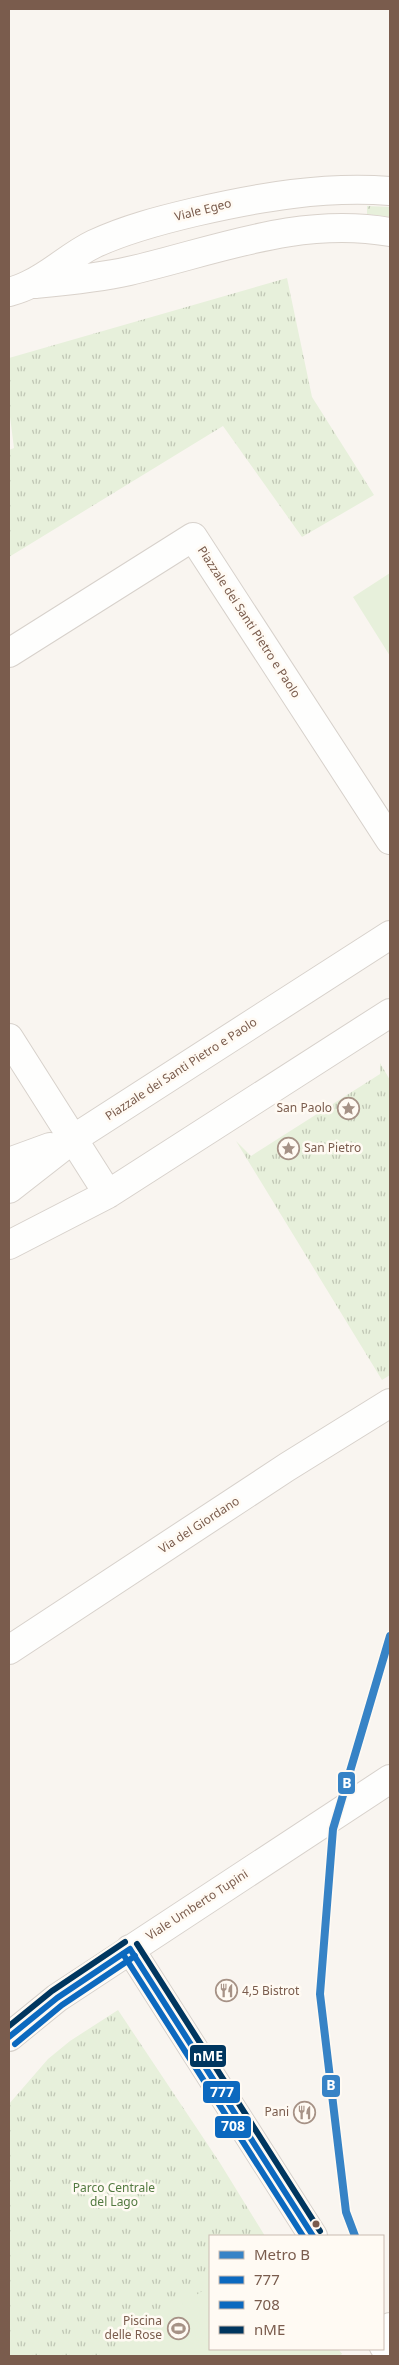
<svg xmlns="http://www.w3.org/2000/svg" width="399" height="2365" font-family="'Noto Sans',sans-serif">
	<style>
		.grass { fill: url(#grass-tufts) }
		.pitch { fill: #e7f0db }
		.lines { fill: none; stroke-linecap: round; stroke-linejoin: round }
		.minor-casing { stroke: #d7d1cb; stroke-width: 30 }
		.tertiary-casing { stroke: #d7d1cb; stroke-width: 30 }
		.secondary-casing { stroke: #d9d2cb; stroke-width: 30 }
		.minor { stroke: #fefefd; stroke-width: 28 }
		.tertiary { stroke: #fefefd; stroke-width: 28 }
		.secondary { stroke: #fefefd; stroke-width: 28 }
		.bus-1-casing { stroke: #fffaf3; stroke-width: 10 }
		.bus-2-casing { stroke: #fffaf3; stroke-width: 10 }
		.bus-3-casing { stroke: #fffaf3; stroke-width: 10 }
		.bus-1 { stroke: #0c69bf; stroke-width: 6 }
		.bus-2 { stroke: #0c69bf; stroke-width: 6 }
		.bus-3 { stroke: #00365f; stroke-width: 6 }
		.metro-1-casing { stroke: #fffaf3; stroke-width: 11 }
		.metro-1 { stroke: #3783c6; stroke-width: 8 }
		.bus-dot { fill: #7a5c4d; stroke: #fffaf3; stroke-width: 2 }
		.labels { text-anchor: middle; stroke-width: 5; stroke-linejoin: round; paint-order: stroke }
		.street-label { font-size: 12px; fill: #7a5c4d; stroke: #fffaf3 }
		.poi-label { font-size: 12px; fill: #7a5c4d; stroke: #fffaf3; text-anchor: end }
		.park-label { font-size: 12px; fill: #537a41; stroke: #fffaf3 }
		.line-badge { stroke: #fffaf3; stroke-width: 2 }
		.badge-label { font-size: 14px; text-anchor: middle; font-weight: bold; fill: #fff }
	</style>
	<defs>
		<pattern id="grass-tufts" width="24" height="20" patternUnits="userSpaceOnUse" patternTransform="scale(1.25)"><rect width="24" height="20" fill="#e7f0db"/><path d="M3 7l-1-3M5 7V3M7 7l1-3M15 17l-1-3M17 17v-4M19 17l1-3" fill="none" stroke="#c0c6b4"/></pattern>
	</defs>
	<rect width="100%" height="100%" fill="#f9f5f0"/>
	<path class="grass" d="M367,206l23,1v10l-23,-3z
		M287,278l25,119 62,98 -72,42 -79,-111 -214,131v-107l5,-2 -5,-39v-51z
		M380,1063l10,17v295l-8,5 -146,-239 15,15 129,-82z
		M118,2010l102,153 45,73h-55v113h128l4,5 -4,2h-329v-252l39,-45 22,-18z"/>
	<path class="pitch" d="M390,573v83l-37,-59z
		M210,2286v63h128l4,5 -4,2h-235z"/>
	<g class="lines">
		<defs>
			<path id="minor" d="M9,653l184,-116 197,303
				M9,1038l99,156
				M9,1162l41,-15
				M9,1189l64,-50 317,-204
				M9,1245l99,-51 282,-181
				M9,1650l278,-183 103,-64
				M383,2331l7,-4"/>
			<path id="tertiary" d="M130,1949l183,287
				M9,2037l48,-39 333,-219
				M383,2345l7,11"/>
			<path id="secondary" d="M35,284c31,-3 63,-6 94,-13 87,-20 169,-55 261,-39
				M9,292c7,-2 14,-4 21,-8 23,-11 41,-29 64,-40 32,-15 67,-24 101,-32 65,-15 129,-26 195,-21"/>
		</defs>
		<use href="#minor" class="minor-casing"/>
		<use href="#tertiary" class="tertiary-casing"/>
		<use href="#secondary" class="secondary-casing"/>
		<use href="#minor" class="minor"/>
		<use href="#tertiary" class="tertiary"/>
		<use href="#secondary" class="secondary"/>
		<defs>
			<path id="bus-1" d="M130,1949l183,287
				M9,2037l48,-39 73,-49"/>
			<path id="bus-2" d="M123,1954l180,282
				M15,2044l47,-39 73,-49"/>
			<path id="bus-3" d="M137,1944l183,287
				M9,2026l43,-35 73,-49"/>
		</defs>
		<use href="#bus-1" class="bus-1-casing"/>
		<use href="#bus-2" class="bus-2-casing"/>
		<use href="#bus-3" class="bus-3-casing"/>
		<use href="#bus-1" class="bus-1"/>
		<use href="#bus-2" class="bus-2"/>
		<use href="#bus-3" class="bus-3"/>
		<defs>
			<path id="metro-1" d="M355,2236l-9,-24 -26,-218 13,-165 57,-193"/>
		</defs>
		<use href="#metro-1" class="metro-1-casing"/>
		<use href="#metro-1" class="metro-1"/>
	</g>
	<defs>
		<symbol id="sight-ring" viewBox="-11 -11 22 22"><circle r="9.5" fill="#fffaf3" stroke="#a69286" stroke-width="1.5"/><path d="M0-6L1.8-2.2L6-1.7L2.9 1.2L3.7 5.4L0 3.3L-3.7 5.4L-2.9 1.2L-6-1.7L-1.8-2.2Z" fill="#a69286"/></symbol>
		<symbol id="restaurant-ring" viewBox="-11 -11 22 22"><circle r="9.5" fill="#fffaf3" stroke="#a69286" stroke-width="1.5"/><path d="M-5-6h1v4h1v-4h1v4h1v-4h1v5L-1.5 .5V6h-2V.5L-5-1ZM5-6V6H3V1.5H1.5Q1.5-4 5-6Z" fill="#a69286"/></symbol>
		<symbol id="stadium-ring" viewBox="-11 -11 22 22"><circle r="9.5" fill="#fffaf3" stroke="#a69286" stroke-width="1.5"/><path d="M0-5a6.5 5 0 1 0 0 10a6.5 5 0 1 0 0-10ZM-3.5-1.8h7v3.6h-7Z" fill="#a69286"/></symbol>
	</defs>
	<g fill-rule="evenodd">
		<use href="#sight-ring" x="336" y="1096" width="25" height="25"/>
		<use href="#sight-ring" x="276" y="1136" width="25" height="25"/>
		<use href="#restaurant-ring" x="214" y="1978" width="25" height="25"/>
		<use href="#restaurant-ring" x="292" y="2100" width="25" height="25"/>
		<use href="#stadium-ring" x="166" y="2316" width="25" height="25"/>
	</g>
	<circle class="bus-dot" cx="316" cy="2224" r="4.5"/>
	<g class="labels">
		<g class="street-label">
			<text transform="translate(203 210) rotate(-14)" y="4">Viale Egeo</text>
			<text transform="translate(249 622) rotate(57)" y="4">Piazzale dei Santi Pietro e Paolo</text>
			<text transform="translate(181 1069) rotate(-33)" y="4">Piazzale dei Santi Pietro e Paolo</text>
			<text transform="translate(199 1525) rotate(-33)" y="4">Via del Giordano</text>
			<text transform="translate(197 1905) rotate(-33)" y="4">Viale Umberto Tupini</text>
		</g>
		<g class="poi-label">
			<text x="332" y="1112">San Paolo</text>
			<text x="304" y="1152" text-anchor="start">San Pietro</text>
			<text x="242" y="1995" text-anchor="start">4,5 Bistrot</text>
			<text x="289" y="2116">Pani</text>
			<text x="162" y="2325">Piscina<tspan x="162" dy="14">delle Rose</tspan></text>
		</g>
		<g class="park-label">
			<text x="114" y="2192">Parco Centrale<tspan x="114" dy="14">del Lago</tspan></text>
		</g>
	</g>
	<g class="line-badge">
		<rect x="337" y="1771" width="19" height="24" rx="5" fill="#3783c6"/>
		<rect x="189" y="2044" width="38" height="24" rx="5" fill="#00365f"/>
		<rect x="321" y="2074" width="20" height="24" rx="5" fill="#3783c6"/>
		<rect x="202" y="2080" width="39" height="24" rx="5" fill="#0c69bf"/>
		<rect x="214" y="2115" width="38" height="24" rx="5" fill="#0c69bf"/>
	</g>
	<g class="badge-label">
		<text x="347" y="1788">B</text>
		<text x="208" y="2061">nME</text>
		<text x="331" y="2090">B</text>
		<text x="222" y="2097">777</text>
		<text x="233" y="2131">708</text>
	</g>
	<rect width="399" height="2365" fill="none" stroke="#7a5c4d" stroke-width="20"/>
	<rect x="209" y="2235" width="175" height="115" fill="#fffaf3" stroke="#cabbb1"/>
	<rect x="219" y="2251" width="25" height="8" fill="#3783c6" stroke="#cabbb1"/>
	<text x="254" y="2260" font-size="15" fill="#7a5c4d">Metro B</text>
	<rect x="219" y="2276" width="25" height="8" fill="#0c69bf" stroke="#cabbb1"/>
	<text x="254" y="2285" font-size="15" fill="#7a5c4d">777</text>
	<rect x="219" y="2301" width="25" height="8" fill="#0c69bf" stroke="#cabbb1"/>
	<text x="254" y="2310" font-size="15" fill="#7a5c4d">708</text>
	<rect x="219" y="2326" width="25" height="8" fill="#00365f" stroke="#cabbb1"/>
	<text x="254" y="2335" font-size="15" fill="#7a5c4d">nME</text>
</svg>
